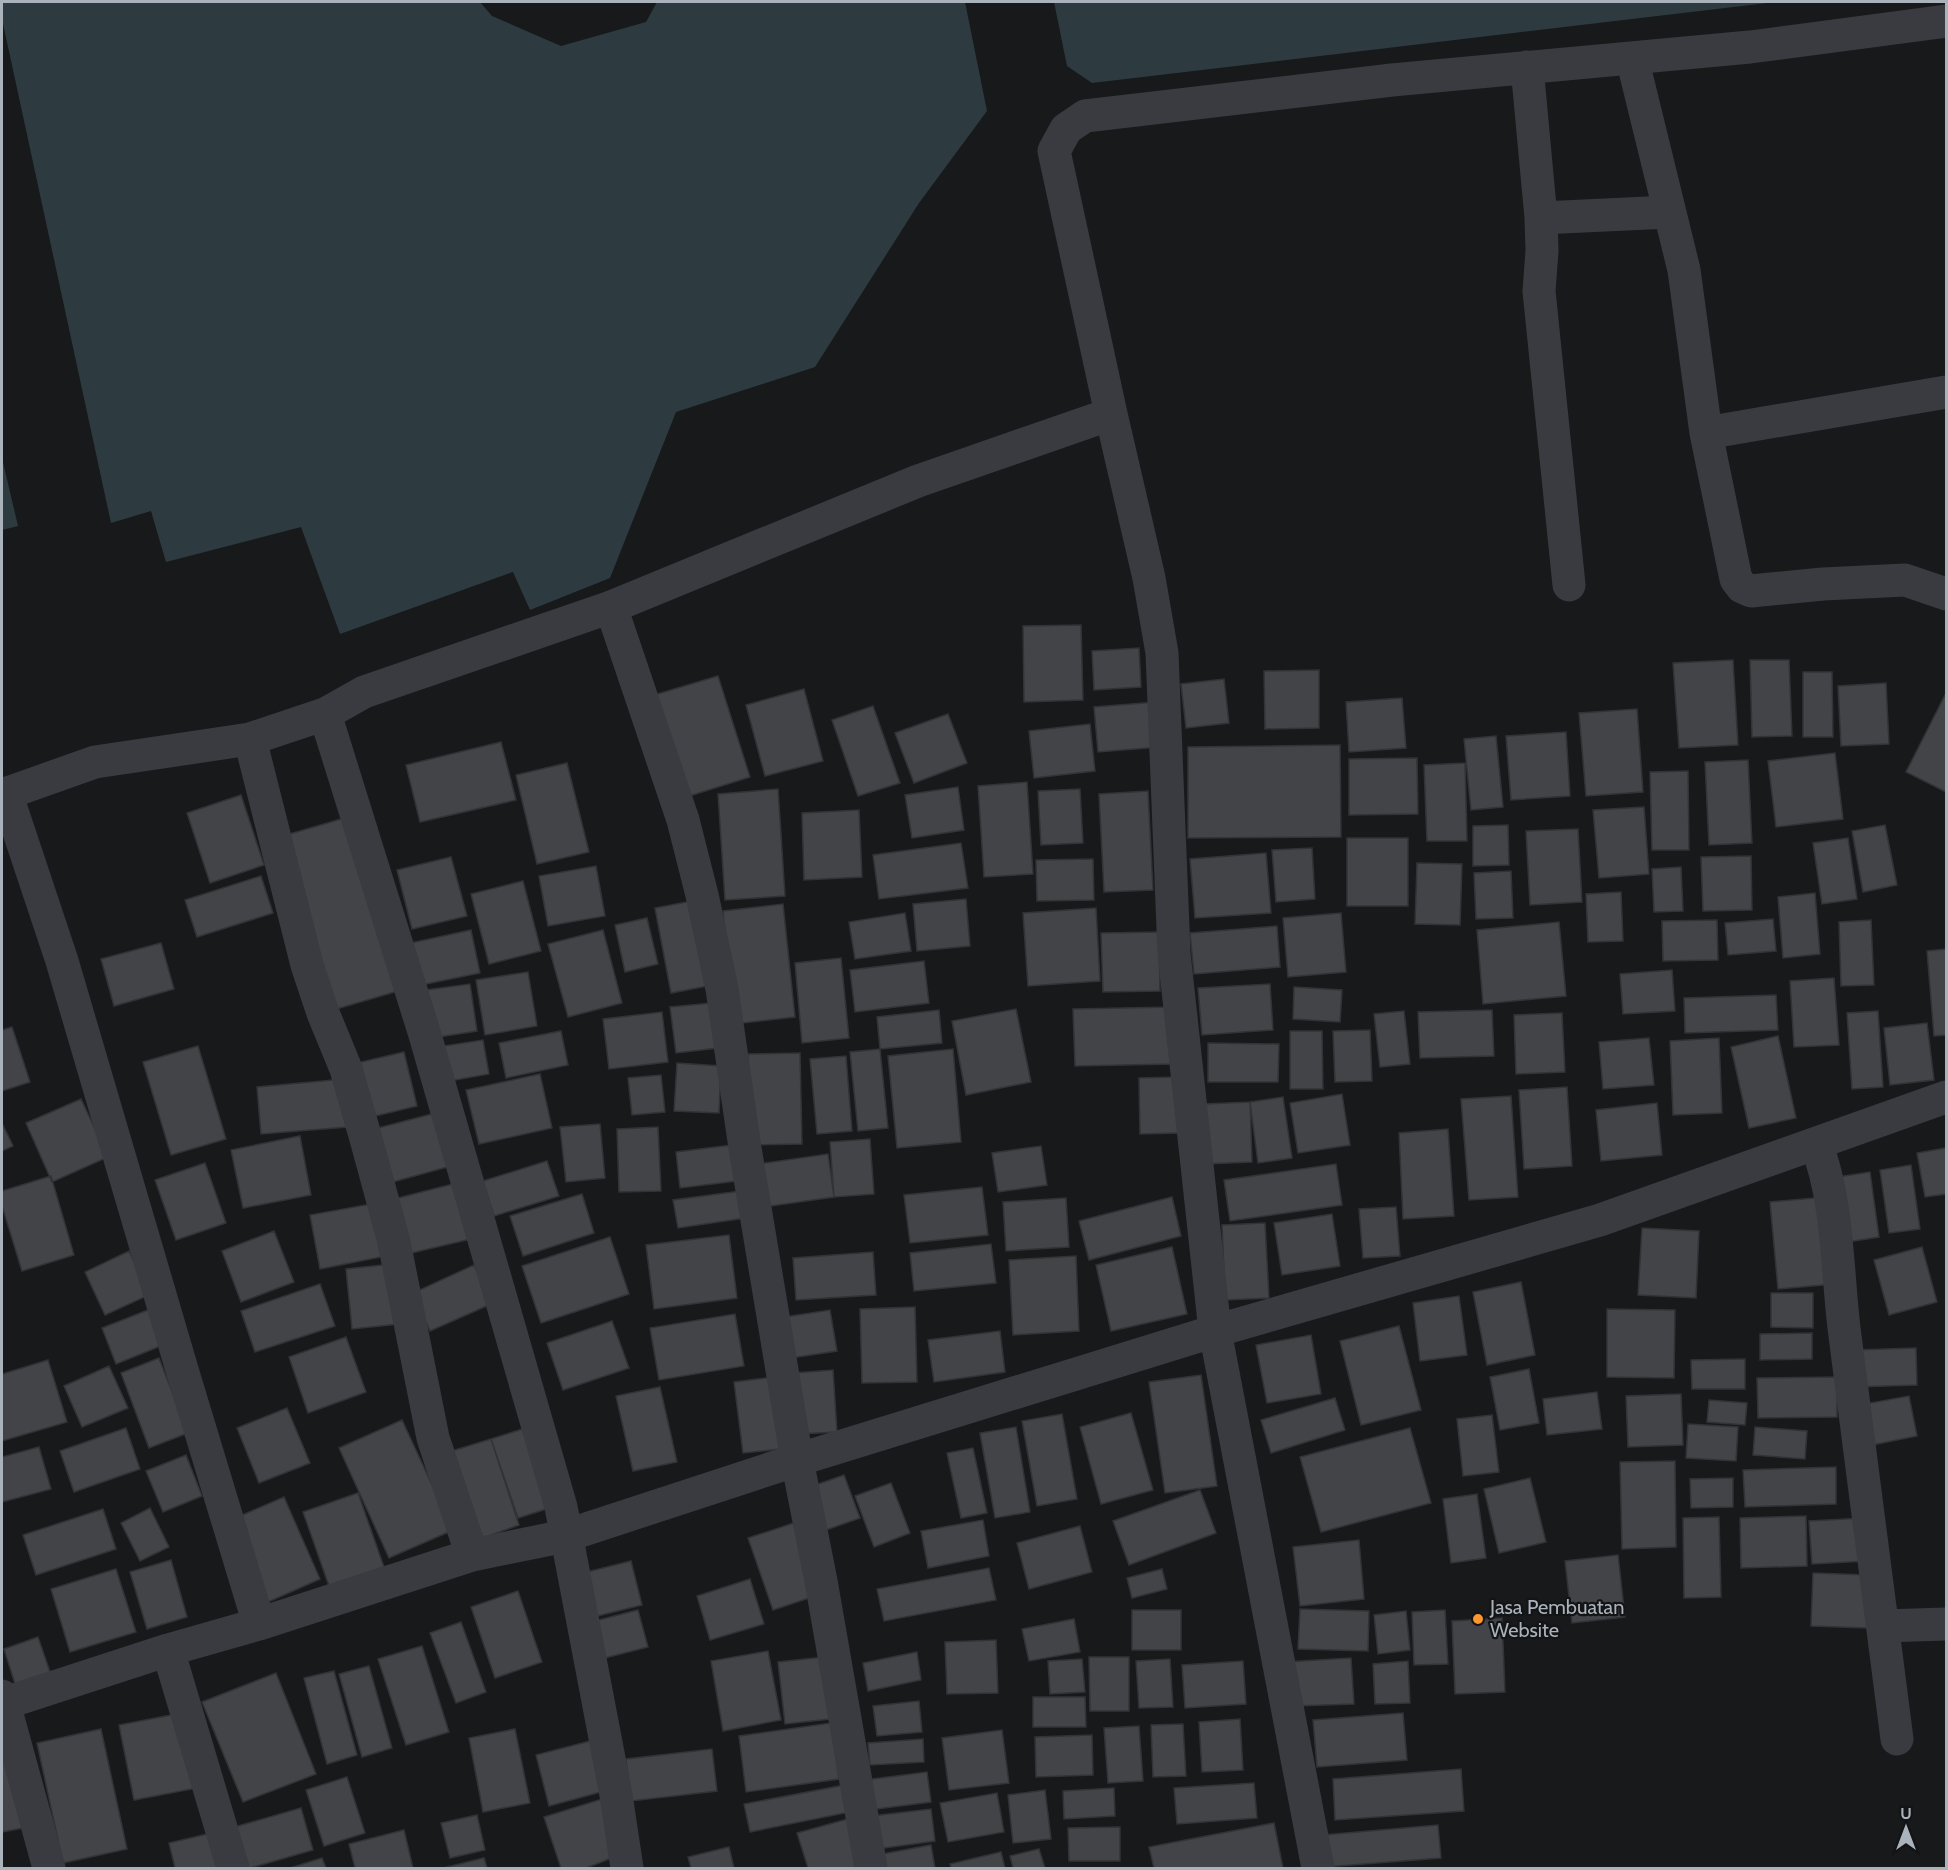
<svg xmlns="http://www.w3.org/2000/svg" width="1948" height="1870" font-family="Cabin,sans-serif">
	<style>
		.water { fill: #2d3b40 }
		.building { fill: #424448; stroke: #323337; stroke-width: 1.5 }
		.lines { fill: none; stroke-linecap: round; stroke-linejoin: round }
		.street { stroke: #393b40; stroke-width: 33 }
		.poi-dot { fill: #fe962d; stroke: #131416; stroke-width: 2 }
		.labels { text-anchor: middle; stroke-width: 4.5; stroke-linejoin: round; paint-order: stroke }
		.poi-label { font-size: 20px; fill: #aab2bb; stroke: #131416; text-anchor: start }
	</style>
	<rect width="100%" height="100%" fill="#18191b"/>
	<path class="water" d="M2,2h478l12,14 69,30 85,-24 11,-20h308l22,109 -68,92 -104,164 -139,45 -66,166 -80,32 -17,-38 -173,62 -39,-107 -135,35 -15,-51 -40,12 -109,-504z
		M1054,2h722l-684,81 -25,-17z
		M2,458l16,68 -16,4z"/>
	<path class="building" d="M1081,625l2,75 -59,2 -1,-76z
		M1139,648l2,39 -47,3 -2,-39z
		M1733,660l5,85 -59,3 -6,-85z
		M1750,660h39l3,76 -40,1z
		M1319,670v58l-54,1 -1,-58z
		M1803,672h29l1,65h-30z
		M718,676l32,101 -64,20 -32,-102z
		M1224,679l5,44 -43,5 -5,-44z
		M1886,683l3,61 -48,2 -3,-60z
		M804,689l19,72 -58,15 -19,-71z
		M1946,693v99l-40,-20z
		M1402,698l4,50 -57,4 -3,-50z
		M1156,702l4,45 -62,5 -4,-45z
		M873,706l27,77 -42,13 -26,-76z
		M1637,709l6,83 -57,4 -7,-83z
		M948,714l19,49 -53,20 -19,-50z
		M1090,724l5,47 -61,7 -5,-47z
		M1566,732l4,64 -59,4 -5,-64z
		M1496,736l7,71 -32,3 -7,-71z
		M501,742l15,58 -96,22 -14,-57z
		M1340,745l1,92 -153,1v-91z
		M1835,753l8,66 -67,8 -8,-66z
		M1417,758l1,56 -69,1v-56z
		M1748,760l4,83 -43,2 -4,-83z
		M567,763l22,89 -52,12 -21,-89z
		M1465,763l2,78h-40l-3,-76z
		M1688,771l1,79h-37l-2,-78z
		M1027,782l6,92 -49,3 -6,-91z
		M958,787l6,43 -52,8 -7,-43z
		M778,789l7,107 -60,4 -7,-106z
		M1080,789l3,54 -42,2 -3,-54z
		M1148,791l5,99 -49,2 -5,-98z
		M241,795l23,70 -54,18 -23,-70z
		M1644,807l5,67 -50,4 -6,-68z
		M859,810l3,67 -58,3 -2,-67z
		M355,815l50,174 -79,23 -50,-174z
		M1508,825l1,40 -36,1v-40z
		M1885,825l12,60 -34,7 -11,-61z
		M1578,829l4,73 -52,3 -4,-74z
		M1347,838h61v68h-61z
		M1848,838l9,61 -35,5 -9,-61z
		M961,843l7,45 -89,11 -6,-44z
		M1312,848l3,51 -39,3 -4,-52z
		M1266,853l5,60 -76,5 -5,-59z
		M1751,856l1,54 -49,1 -2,-54z
		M451,857l16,59 -55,13 -15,-59z
		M1093,859l1,41 -57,1 -1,-41z
		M1417,863l45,1 -2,61 -45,-1z
		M596,866l9,50 -57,10 -9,-50z
		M1681,867l2,44 -29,1 -2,-43z
		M1511,871l2,47 -37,1 -2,-46z
		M261,876l12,37 -76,24 -12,-37z
		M523,881l18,70 -52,13 -18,-70z
		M1621,892l2,49 -35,1 -2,-48z
		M1815,893l5,61 -37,4 -5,-61z
		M703,899l15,85 -47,9 -16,-85z
		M966,899l4,47 -53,5 -4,-47z
		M783,904l12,113 -61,7 -11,-113z
		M1096,908l4,73 -72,5 -5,-73z
		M905,913l6,38 -56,8 -6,-37z
		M1341,913l5,59 -58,5 -5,-59z
		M647,918l11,46 -33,8 -10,-47z
		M1773,919l3,32 -48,4 -3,-32z
		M1717,920l1,40 -55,1 -1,-40z
		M1871,920l3,65 -33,1 -2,-64z
		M1559,922l7,74 -83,8 -6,-74z
		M1277,926l3,41 -86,7 -4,-41z
		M471,930l9,43 -64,13 -10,-42z
		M603,930l19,73 -54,14 -20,-73z
		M1159,932l1,59 -57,1 -2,-59z
		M161,943l13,46 -60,17 -13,-47z
		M1946,949v86l-12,1 -7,-85z
		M841,958l8,80 -47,5 -7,-80z
		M924,961l5,42 -74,9 -5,-42z
		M1672,970l3,41 -52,3 -3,-40z
		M528,972l9,54 -52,9 -9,-55z
		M1834,978l5,67 -45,2 -4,-66z
		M470,984l7,47 -51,8 -7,-48z
		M1270,984l3,46 -71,5 -4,-47z
		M1294,987l48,3 -2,32 -47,-3z
		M1776,995l2,35 -93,3 -1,-35z
		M712,1003l6,45 -42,5 -6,-46z
		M1173,1007l1,57 -99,2 -2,-57z
		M1016,1009l15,73 -65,13 -14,-74z
		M939,1010l3,33 -62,6 -3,-32z
		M1492,1010l2,46 -74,2 -2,-46z
		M1404,1011l6,53 -30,3 -6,-53z
		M1878,1011l5,76 -31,2 -5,-76z
		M662,1012l6,50 -59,7 -6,-50z
		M1562,1013l3,59 -49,2 -2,-59z
		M1927,1023l7,57 -44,5 -6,-57z
		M12,1027l18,55 -28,9v-61z
		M1370,1030l2,51 -37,1 -2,-51z
		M561,1031l7,34 -62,13 -7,-35z
		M1290,1031h32l1,58h-33z
		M1778,1036l18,82 -47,10 -18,-81z
		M1649,1038l5,47 -51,4 -4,-47z
		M1719,1038l3,75 -49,2 -3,-74z
		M483,1040l6,34 -45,8 -7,-35z
		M1208,1043l71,1 -1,38h-70z
		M198,1046l28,93 -55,16 -28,-93z
		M880,1049l8,79 -30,3 -8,-79z
		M953,1049l8,93 -64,6 -9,-92z
		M404,1052l13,54 -46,11 -14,-54z
		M800,1053l2,91 -52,1 -2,-91z
		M846,1056l6,75 -35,3 -7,-75z
		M677,1063l44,3 -2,47 -45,-2z
		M540,1074l12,54 -73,16 -13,-54z
		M661,1075l4,37 -33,3 -4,-37z
		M1178,1077l1,56 -39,1 -1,-56z
		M344,1079l4,48 -87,7 -4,-47z
		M1567,1087l5,79 -48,3 -5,-79z
		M1342,1094l8,51 -52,8 -8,-50z
		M1511,1096l7,101 -49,3 -8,-101z
		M1283,1097l9,61 -34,5 -8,-61z
		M81,1099l27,58 -56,25 -26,-59z
		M1250,1102l2,60 -46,2 -2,-60z
		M1657,1103l5,52 -61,6 -5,-51z
		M436,1113l15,53 -62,17 -15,-54z
		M2,1123l11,23 -11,5z
		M600,1124l5,54 -39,4 -6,-55z
		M658,1127l3,64 -42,1 -2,-63z
		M1448,1129l6,87 -51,3 -4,-86z
		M300,1136l11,59 -68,13 -12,-58z
		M870,1139l4,55 -40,3 -4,-55z
		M740,1144l5,36 -65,8 -4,-36z
		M1041,1146l6,39 -49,7 -6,-39z
		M1946,1148v46l-21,3 -8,-44z
		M828,1154l6,43 -70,10 -6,-43z
		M547,1161l12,35 -65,20 -11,-35z
		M205,1163l21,60 -50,17 -21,-60z
		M1336,1164l6,41 -112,16 -6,-41z
		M1911,1165l9,64 -31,4 -9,-63z
		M1870,1172l9,65 -38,6 -10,-65z
		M51,1176l23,79 -52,16 -20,-65v-15z
		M457,1183l14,56 -64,15 -13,-55z
		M982,1187l6,48 -78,8 -6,-48z
		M748,1190l4,27 -74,11 -5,-28z
		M582,1194l12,39 -71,23 -13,-40z
		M1172,1197l9,39 -92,24 -10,-39z
		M1826,1197l8,87 -56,5 -8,-87z
		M1066,1198l3,49 -63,4 -3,-49z
		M371,1204l10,53 -61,12 -10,-54z
		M1396,1207l4,49 -37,2 -4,-49z
		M1332,1214l8,52 -58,9 -8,-52z
		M1265,1223l4,75 -44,2 -3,-75z
		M1642,1228l57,3 -3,67 -58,-3z
		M274,1231l20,51 -53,20 -19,-51z
		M729,1235l8,63 -83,11 -8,-64z
		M610,1237l19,57 -88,29 -19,-57z
		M991,1244l5,39 -82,8 -4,-38z
		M1172,1247l15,67 -76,17 -15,-66z
		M1922,1247l15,55 -48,13 -15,-55z
		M129,1251l20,44 -44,20 -20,-43z
		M873,1252l3,43 -80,5 -3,-42z
		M1076,1256l3,75 -66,4 -4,-75z
		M392,1264l7,60 -47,5 -6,-60z
		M474,1265l17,39 -61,27 -17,-38z
		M1521,1282l14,73 -48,10 -14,-73z
		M320,1284l15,42 -80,26 -14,-41z
		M1771,1293h42v35l-42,-1z
		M1459,1296l8,59 -47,6 -7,-58z
		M915,1307l2,75 -55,1 -2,-74z
		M1607,1309l68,1 -1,68 -67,-1z
		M148,1310l15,35 -47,19 -14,-36z
		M830,1310l7,41 -46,7 -6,-41z
		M735,1314l9,52 -85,14 -9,-52z
		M612,1321l17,47 -66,22 -16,-47z
		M1399,1326l22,84 -60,15 -21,-84z
		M1000,1331l5,41 -71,10 -6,-42z
		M1812,1333v26l-52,1v-26z
		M1311,1335l10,59 -54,9 -11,-58z
		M346,1337l20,55 -58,21 -19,-56z
		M1916,1348l1,37 -61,2 -1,-37z
		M159,1358l29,75 -39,15 -28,-75z
		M1745,1359v30h-53l-1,-29z
		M48,1360l19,62 -65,19v-67z
		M109,1366l19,42 -46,19 -18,-41z
		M1529,1369l10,54 -39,7 -10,-53z
		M833,1370l4,62 -39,2 -4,-61z
		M1201,1375l16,111 -52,7 -16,-111z
		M781,1376l9,72 -47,5 -9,-71z
		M1837,1377v40l-79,1 -1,-40z
		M660,1387l17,75 -44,9 -17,-75z
		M1597,1392l5,37 -55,6 -4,-36z
		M1681,1394l2,51 -55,2 -2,-51z
		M1909,1396l8,40 -50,10 -8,-41z
		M1335,1398l10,32 -74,23 -10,-33z
		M1709,1400l38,3 -2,22 -38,-3z
		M287,1408l23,55 -51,20 -22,-55z
		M1131,1413l22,77 -52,14 -21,-77z
		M1062,1414l15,85 -40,7 -15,-85z
		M1492,1415l7,57 -36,4 -6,-57z
		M402,1420l51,110 -64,28 -50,-110z
		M1688,1424l50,3 -2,34 -50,-3z
		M532,1426l27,79 -41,13 -27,-79z
		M1016,1427l14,85 -35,6 -15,-85z
		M1755,1427l52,4 -2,28 -52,-4z
		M126,1428l14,41 -66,23 -14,-41z
		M1410,1428l21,75 -110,29 -21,-75z
		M491,1439l28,86 -48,17 -29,-88z
		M39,1447l12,42 -49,13v-45z
		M973,1448l14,65 -26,5 -14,-65z
		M186,1455l16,41 -39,16 -17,-41z
		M1675,1461l1,86 -54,2 -2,-87z
		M1836,1467v37l-91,3 -2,-37z
		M844,1475l16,43 -34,12 -16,-43z
		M1530,1478l16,64 -47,11 -15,-64z
		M1733,1478v29l-42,1 -1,-29z
		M891,1483l19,50 -36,14 -19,-51z
		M1200,1490l16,43 -87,32 -16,-44z
		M358,1493l26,74 -55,19 -26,-74z
		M1477,1494l9,64 -35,5 -8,-64z
		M284,1497l36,82 -52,23 -37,-82z
		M150,1508l19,39 -29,14 -19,-38z
		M103,1509l13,40 -80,26 -13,-40z
		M1806,1516l1,50 -66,2 -1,-50z
		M1719,1517l2,80 -37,1 -1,-80z
		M1864,1518l3,43 -55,3 -3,-43z
		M983,1520l6,36 -61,12 -7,-37z
		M794,1523l24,72 -45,15 -25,-72z
		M1080,1526l12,46 -63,17 -12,-46z
		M1359,1540l5,59 -64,7 -7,-59z
		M1618,1555l7,62 -53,6 -7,-62z
		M171,1560l16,57 -40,12 -17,-57z
		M631,1561l11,44 -57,14 -10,-44z
		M989,1568l7,32 -112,21 -7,-32z
		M116,1569l20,63 -66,20 -19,-63z
		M1162,1569l5,20 -35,9 -5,-20z
		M1813,1573l54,2v53l-56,-2z
		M750,1579l14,45 -54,16 -13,-44z
		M518,1591l24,71 -47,16 -24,-71z
		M1300,1609l69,2 -1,40 -70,-2z
		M638,1610l10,37 -55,14 -10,-37z
		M1132,1610h49v40h-49z
		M1445,1610l3,54 -34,1 -2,-53z
		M1406,1611l4,39 -32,4 -4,-39z
		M1502,1618l3,74 -50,2 -3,-73z
		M1074,1619l6,33 -51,9 -7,-32z
		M461,1622l25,70 -30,11 -26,-70z
		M38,1637l13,38 -35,12 -12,-38z
		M996,1640l2,53 -51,1 -2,-52z
		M422,1646l27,86 -43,13 -28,-86z
		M768,1651l13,69 -58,11 -12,-70z
		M917,1652l4,28 -53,11 -5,-28z
		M824,1657l6,62 -45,5 -7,-62z
		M1089,1657h40v54h-39z
		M1351,1658l3,46 -59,2 -10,-44z
		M1082,1659l3,33 -35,2 -2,-33z
		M1170,1659l3,48 -34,1 -3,-47z
		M1243,1661l3,43 -61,4 -3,-43z
		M1408,1661l2,42 -35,1 -2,-40z
		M369,1666l23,82 -30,9 -23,-83z
		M334,1671l23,84 -30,9 -23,-86z
		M276,1673l40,101 -73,28 -41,-100z
		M1033,1697h52l1,30h-53z
		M919,1701l3,31 -45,4 -4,-30z
		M182,1713l15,75 -63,12 -15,-75z
		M1403,1713l4,47 -90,7 -4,-47z
		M1240,1719l3,51 -41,2 -3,-50z
		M831,1723l8,56 -93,13 -7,-56z
		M1183,1724l3,52 -33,1 -2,-52z
		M1139,1726l4,55 -35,2 -4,-55z
		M101,1729l26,120 -64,14 -26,-120z
		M515,1729l15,74 -47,9 -14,-74z
		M1002,1730l7,53 -60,7 -7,-52z
		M1092,1735l1,40 -57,2 -1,-40z
		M598,1739l14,50 -63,17 -13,-51z
		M923,1739l1,23 -54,3 -2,-22z
		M712,1749l5,42 -86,10 -5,-42z
		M16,1755l13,72 -27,5v-75z
		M1461,1769l3,42 -129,9 -2,-41z
		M927,1772l4,30 -62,8 -4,-30z
		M347,1777l18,56 -41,13 -18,-56z
		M1254,1783l3,35 -80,6 -3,-36z
		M845,1785l5,27 -100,20 -6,-28z
		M1114,1788l1,28 -51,3 -1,-28z
		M1045,1790l6,49 -38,4 -5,-48z
		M997,1793l7,39 -56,10 -8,-39z
		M612,1796l5,60 -31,12h-25l-17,-51z
		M301,1808l12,42 -63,18h-7l-12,-40z
		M931,1809l4,32 -58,8 -5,-33z
		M477,1815l8,35 -35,8 -9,-35z
		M848,1819l15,49h-55l-11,-35z
		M1274,1823l9,45h-129l-5,-21z
		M1438,1825l3,33 -115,9 -3,-32z
		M1120,1827v34h-51l-1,-33z
		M404,1830l9,38h-58l-6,-24z
		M212,1833l9,35h-46l-6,-25z
		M931,1845l4,23h-56l-2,-13z
		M729,1847l5,21h-43l-3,-11z
		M1039,1849l6,19h-32l-3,-12z
		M1001,1852l4,16h-54l-1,-4z
		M322,1858l4,10h-36z
		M484,1858l3,10h-44z"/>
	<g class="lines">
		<path class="street" d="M1632,58l52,212 22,163 30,146 6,8 9,4 72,-7 82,-4 41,14
			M1527,67l14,151
			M1706,433l240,-41
			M1569,585l-30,-294 3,-40 -1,-33 128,-6
			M611,607l72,213 19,75 20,94 23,159 52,312 24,121 50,287
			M250,739l75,-25
			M6,793l56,168 121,412 76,251
			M2,795l93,-33 155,-23 57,226 16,48 23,56 20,70 28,103 39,196 39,117
			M1816,1144c22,55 21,125 28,184 18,137 36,274 53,411
			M1883,1626l63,-2
			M168,1650l65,218
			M2,1696l47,172
			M2,1704l166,-54 91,-26 213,-69 93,-19 232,-76 418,-129 385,-111 346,-123
			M627,1868l-11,-73 -55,-288 -136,-472 -100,-321 39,-22 247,-85 307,-126 193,-67
			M1318,1868l-103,-537 -41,-378 -12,-300 -13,-75 -38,-164 -57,-263 12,-22 19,-13 307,-36 358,-33 196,-26"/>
	</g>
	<circle class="poi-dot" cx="1478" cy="1619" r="6"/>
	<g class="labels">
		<g class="poi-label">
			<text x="1490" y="1614">Jasa Pembuatan<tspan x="1490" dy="23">Website</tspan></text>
		</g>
	</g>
	<rect width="1948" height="1870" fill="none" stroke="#aab2bb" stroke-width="6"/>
	<g transform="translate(1906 1828)" stroke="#131416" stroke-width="4.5" paint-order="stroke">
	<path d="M0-4.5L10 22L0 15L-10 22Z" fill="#aab2bb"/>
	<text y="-9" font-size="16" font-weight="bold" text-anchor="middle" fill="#aab2bb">U</text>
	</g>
</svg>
